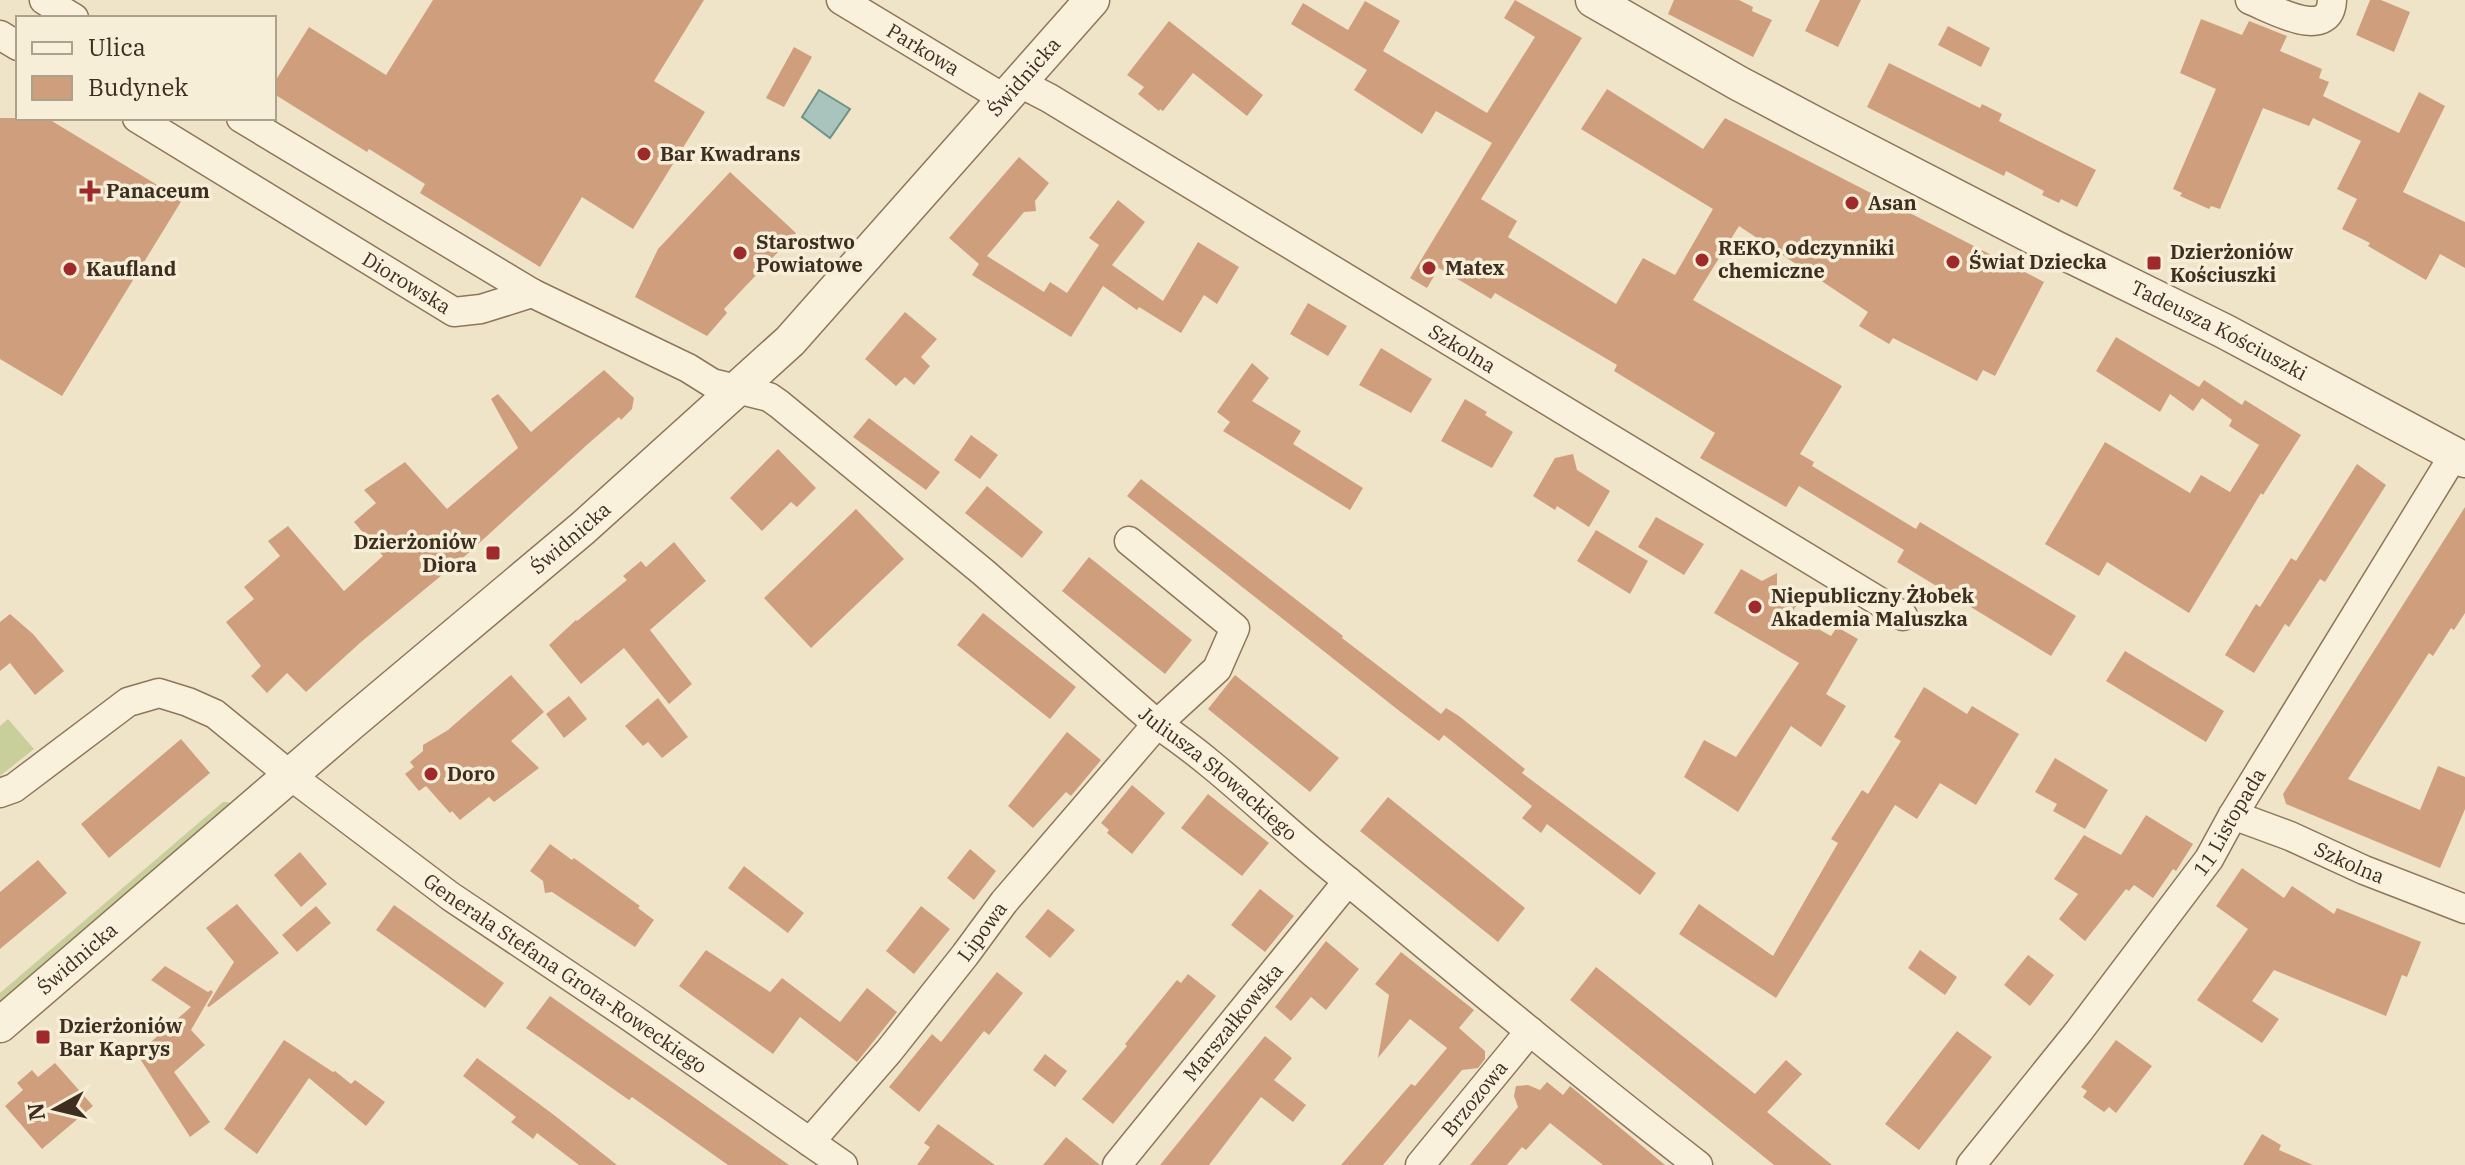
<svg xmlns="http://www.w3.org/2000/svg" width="2465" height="1165" font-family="'IBM Plex Serif',serif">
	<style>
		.green { fill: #c9cf9b }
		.water { fill: #a9c4bc; stroke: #6f938a; stroke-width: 2 }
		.building { fill: #cf9f7d }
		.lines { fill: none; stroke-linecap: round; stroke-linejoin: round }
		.minor-casing { stroke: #8d765c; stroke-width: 31 }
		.tertiary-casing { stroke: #8d765c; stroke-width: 37 }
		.minor { stroke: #faf1dc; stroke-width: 28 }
		.tertiary { stroke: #faf1dc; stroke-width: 34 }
		.poi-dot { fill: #9e2a2b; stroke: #f7eed8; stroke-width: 3 }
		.labels { text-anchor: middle; stroke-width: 7; stroke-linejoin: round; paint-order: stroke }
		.street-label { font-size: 20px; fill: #3d2e20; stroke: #f7eed8 }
		.poi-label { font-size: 20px; font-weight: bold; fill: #3d2e20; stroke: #f7eed8; text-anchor: start }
	</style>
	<rect width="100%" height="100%" fill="#f0e4c8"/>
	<path class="green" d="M8,719l26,30 -34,27v-50z
		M223,802h5l3,4 -231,196v-9z"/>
	<path class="water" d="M819,90l31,19 -20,29 -28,-21z"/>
	<path class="building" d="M433,0h271l-50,81 51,31 -72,117 -51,-32 -42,70 -120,-74 5,-9 -56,-35 -2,3 -93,-58v-11l35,-56 77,48z
		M1515,0l67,38 -101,161 36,22 -9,16 108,67 27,-46 32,17 38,-66 -132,-80 26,-40 96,60 22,-31 319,164 -49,94 -12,-6 -6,11 -84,-43 -4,6 -30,-18 9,-14 -129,-86 -46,74 149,86 -42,68 14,8 -2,4 104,63 4,-7 156,94 -25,40 -154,-94 7,-12 -105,-64 -13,21 -86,-49 15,-25 -101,-62 3,-6 -122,-72 -4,6 -52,-31 -12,20 -17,-10 82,-135 -56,-32 -14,23 -68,-44 13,-20 -76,-46 12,-21 45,27 17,-29 35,20 -17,30 104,62 48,-76 -31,-19z
		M1674,0h65l14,7 -1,4 20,9 -19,37 -85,-43z
		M1820,0h41l-23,47 -33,-16z
		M2370,0h11l29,12 -16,40 -38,-17z
		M2201,19l41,16 7,-14 38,15 -7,15 42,18 -3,9 10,4 -6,14 76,37 20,-41 26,14 -42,86 62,30v46l-25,-14 -14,26 -58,-34 2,-3 -28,-14 15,-30 -20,-10 24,-48 -48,-23 -4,8 -46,-18 -43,101 -9,-3 -2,3 -29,-13 2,-3 -9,-4 43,-100 -36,-16z
		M1169,21l94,74 -16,21 -54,-43 -30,38 -3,-2 -1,2 -21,-17 6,-7 -17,-12z
		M1948,26l42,22 -9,19 -43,-22z
		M794,47l18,10 -28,50 -18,-9z
		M1889,63l91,45 2,-4 20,10 -3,7 97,49 -19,37 -16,-8 -2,4 -17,-8 2,-4 -38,-20 -2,5 -137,-69z
		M0,118h47l135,82 -120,196 -62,-37z
		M1019,157l30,26 -14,18 1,10 -12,1 -37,44 57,36 6,-10 17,11 32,-48 -10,-7 29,-38 27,22 -33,43 51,36 35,-59 41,25 -22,37 -13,-9 -23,38 -42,-26 -2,3 -34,-24 -32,51 -99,-62 7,-11 -30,-26z
		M730,172l66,61 -72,76 3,4 -20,23 -72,-39 23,-48z
		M1308,303l39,23 -19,30 -38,-22z
		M905,312l32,27 -16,18 9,9 -16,19 -9,-8 -9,9 -31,-27z
		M2116,337l83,50 5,-7 38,25 3,-5 56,35 -38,60 -2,-2 -72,120 -82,-51 -8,14 -54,-32 60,-102 85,51 11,-18 29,17 29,-47 -30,-19 3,-6 -30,-22 -9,13 -23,-17 -10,18 -64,-41z
		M1381,348l51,31 -21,34 -52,-28z
		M1252,363l17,15 -17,23 49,30 -8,13 70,44 -13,22 -127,-79 7,-9 -13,-10z
		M604,370l30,28 -2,11 -11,11 -2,-3 -30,26 -124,113 -104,86 -55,50 -19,-19 -20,20 -16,-17 10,-10 -35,-44 28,-23 -10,-12 36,-31 -12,-15 20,-15 56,65 39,-35 -29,-34 22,-19 -12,-13 41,-28 42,47 71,-61 -27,-49 7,-5 33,38z
		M1465,399l22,13 -2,3 28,17 -21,36 -51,-27z
		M869,418l71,54 -14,18 -73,-53z
		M971,435l27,20 -18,24 -26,-19z
		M778,449l38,39 -19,19 -6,-5 -29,29 -32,-33z
		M1573,454l4,16 33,21 -21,36 -32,-21 -2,4 -22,-14 22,-38z
		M2357,464l29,21 -61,97 -5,-3 -31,48 -4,-3 -31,49 -29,-18 31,-51 4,3 31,-49 5,3z
		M1141,479l202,157 -1,2 99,76 5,-6 13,8 66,53 -3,4 134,100 -16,22 -93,-71 -6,9 -19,-15 10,-12 -88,-71 -5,6 -37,-28 -275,-217z
		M987,486l56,46 -21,26 -57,-45z
		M2465,507v106l-11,17 -3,-2 -18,28 -4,-3 -81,126 72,31 18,-44 27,11v32l-25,59 -154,-64 -3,-10z
		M856,509l48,50 -93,89 -47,-50z
		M1656,517l48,27 -20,31 -46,-28z
		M1596,530l52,31 -18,33 -53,-33z
		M674,542l32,39 -56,49 42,54 -23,20 -45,-56 -43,36 -32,-39 27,-25 1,1 50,-41 -4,-4 18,-15 5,6z
		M1089,557l103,83 -27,34 -103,-83z
		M1741,569l21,12 15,-8v17l21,13 -7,11 40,22 6,-9 21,12 -32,55 20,12 -25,41 -30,-21 -53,86 -54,-35 20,-37 32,17 63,-94 -85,-50z
		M983,613l93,74 -26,32 -93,-74z
		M10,614l23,20 31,37 -29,24 -25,-32 -10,8v-49z
		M2125,651l99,60 -18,31 -100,-61z
		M511,675l33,37 -33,29 28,27 -45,34 -5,-5 -29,23 -8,-9 -2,2 -24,-27 -7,5 -14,-17 9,-7 -4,-5 13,-11v-6l25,-15z
		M1235,675l104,83 -29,34 -102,-83z
		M1924,687l43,27 5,-8 47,28 -43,71 -36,-22 -23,36 -22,-14 -119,193 -97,-64 20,-30 74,52 65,-113 -7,-4 31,-49 6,4 33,-53 -7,-4z
		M569,696l18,23 -23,19 -18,-24z
		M658,698l30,39 -26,21 -14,-16 -5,4 -18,-20z
		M1067,732l34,28 -30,36 -5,-4 -33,36 -25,-22z
		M181,739l29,34 -101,85 -28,-34z
		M2055,758l53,32 -23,39 -32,-18 4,-7 -22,-12z
		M1132,785l33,28 -33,41 -25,-21 2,-3 -8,-7z
		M1208,794l61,49 -27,33 -61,-48z
		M1388,797l137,111 -27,34 -138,-111z
		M2146,815l47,29 -17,27 -3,-2 -20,29 -19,-13 -5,6 -3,-2 -41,52 -26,-22 19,-25 -24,-15 30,-44 37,20z
		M550,844l22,16 2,-2 66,48 -2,2 16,12 -19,27 -83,-55 -7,1 -2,-12 -13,-10z
		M970,849l26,22 -22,29 -27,-22z
		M300,852l27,32 -26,23 -27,-32z
		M38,860l29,33 -67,56v-57z
		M744,866l60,47 -16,20 -60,-45z
		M2242,868l42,30 8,-12 42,28 3,-6 84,34 -14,35 -5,-2 -16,41 -112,-46 -22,31 27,18 -17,24 -65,-43 51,-71 -32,-23z
		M1260,889l34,27 -29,36 -34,-27z
		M237,904l42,49 -70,54 -2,-1 27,-44 -28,-34z
		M394,905l110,78 -19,25 -109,-78z
		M316,906l15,17 -34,29 -15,-17z
		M921,906l29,23 -36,45 -28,-23z
		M1048,909l27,21 -25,28 -25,-21z
		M1326,941l33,28 -33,41 -15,-13 -20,24 -16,-14z
		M706,950l64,42 12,-14 58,44 27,-34 30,24 -40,50 -57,-45 -27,37 -94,-68z
		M1920,950l37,27 -12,18 -37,-27z
		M1401,952l73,58 -15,18 26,23v8l-7,9 -16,2 -79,95h-42l70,-81 4,2 32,-38 -37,-29 -32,39 11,-63 -14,-11z
		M2028,955l26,20 -24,31 -26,-21z
		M165,966l43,26 3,-2 2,2 -22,38 14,15 -31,27 36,50 -20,15 -53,-83 54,-47 -40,-27z
		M1596,967l159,127 31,-34 16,14 -35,38 65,53h-58l-204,-165z
		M997,972l26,21 -34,42 -5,-4 -65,81 -30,-25 43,-53 9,8z
		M1188,974l28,22 -103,128 -31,-25 45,-53 -2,-2 52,-64 4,3z
		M550,996l128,90 111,79h-61l-96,-68 -3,3 -103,-72z
		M1957,1031l35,26 -73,93 -34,-26z
		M1265,1036l27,22 -18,22 32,25 -13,17 -32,-25 -52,68h-49z
		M284,1040l49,32 2,-1 16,13 4,-4 30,22 -19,24 -57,-48 -52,76 -33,-25z
		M2116,1040l36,26 -36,47 -7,-6 -5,5 -21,-15 4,-6 -6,-4z
		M1045,1054l22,17 -12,16 -22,-17z
		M477,1058l77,57 63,50h-38l-42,-32 -4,6 -22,-17 5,-5 -53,-41z
		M55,1063l38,43 -51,43 -37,-43 18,-16 -6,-7 15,-13 6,7z
		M1547,1082l16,13 7,-9 95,79h-62l-53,-42 -24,27 -4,-3 -15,18h-37l48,-58 -4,-11 2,-10 12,-1 12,5z
		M938,1124l32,23 25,18h-78l13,-18 -6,-4z
		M2262,1134l19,11 -2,5 34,15h-70z
		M1066,1137l34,28h-57z"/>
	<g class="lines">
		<defs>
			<g id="minor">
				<path d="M44,0l30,18"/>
				<path id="s1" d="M841,0l164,99"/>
				<path d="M2250,0c21,8 80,43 82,0"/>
				<path d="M0,35l18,11"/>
				<path id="s2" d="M1020,83l29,15 854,518"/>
				<path id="s3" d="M137,118l317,194 27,-3 51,-16"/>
				<path id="s4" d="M241,118l291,175 156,75 24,15 57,14 10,7 204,168 174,152c57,38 106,87 159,131 127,104 252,210 382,310"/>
				<path id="s5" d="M0,793l14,-5 114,-86 31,-9 29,9 27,12 76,62 159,120 182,122 211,147"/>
				<path id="s6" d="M2233,815l57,21 74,34 101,39"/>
				<path id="s7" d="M810,1142l79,-91 76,-96 39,-53 153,-178 60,-55 18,-41 -106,-87"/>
				<path id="s8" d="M1117,1165l231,-284"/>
				<path id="s9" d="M1420,1165l110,-134"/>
				<path id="s10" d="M1971,1165l108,-134 130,-172 24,-44 221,-360"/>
			</g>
			<g id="tertiary">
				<path id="s11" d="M1593,0l145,83 83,44 234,121 169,83 241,129"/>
				<path id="s12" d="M0,1025l352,-303 231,-194 207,-187 302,-341"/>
			</g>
		</defs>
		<use href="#minor" class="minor-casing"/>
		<use href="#tertiary" class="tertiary-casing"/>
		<use href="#minor" class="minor"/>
		<use href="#tertiary" class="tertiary"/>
	</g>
	<g class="poi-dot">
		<circle cx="644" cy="154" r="8"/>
		<path d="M86 179h8v8h8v8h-8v8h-8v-8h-8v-8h8z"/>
		<circle cx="1852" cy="203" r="8"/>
		<circle cx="740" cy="253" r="8"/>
		<circle cx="1702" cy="260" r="8"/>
		<circle cx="1953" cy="262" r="8"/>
		<rect x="2146" y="255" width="16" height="16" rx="4"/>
		<circle cx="1429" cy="268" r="8"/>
		<circle cx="70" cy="269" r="8"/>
		<rect x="485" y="545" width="16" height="16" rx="4"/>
		<circle cx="1755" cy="607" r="8"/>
		<circle cx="431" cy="774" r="8"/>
		<rect x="35" y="1029" width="16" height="16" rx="4"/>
	</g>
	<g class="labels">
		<g class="street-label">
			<text dy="7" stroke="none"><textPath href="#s1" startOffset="96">Parkowa</textPath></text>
			<text dy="7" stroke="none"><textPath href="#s12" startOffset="1398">Świdnicka</textPath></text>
			<text dy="7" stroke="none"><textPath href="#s3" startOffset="316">Diorowska</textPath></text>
			<text dy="7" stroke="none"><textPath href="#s11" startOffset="708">Tadeusza Kościuszki</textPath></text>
			<text dy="7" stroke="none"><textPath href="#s2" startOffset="516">Szkolna</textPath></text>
			<text dy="7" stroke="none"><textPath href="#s12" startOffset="750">Świdnicka</textPath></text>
			<text dy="7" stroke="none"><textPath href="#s4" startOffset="1186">Juliusza Słowackiego</textPath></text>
			<text dy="7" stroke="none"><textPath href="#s10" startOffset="430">11 Listopada</textPath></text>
			<text dy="7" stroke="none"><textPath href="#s6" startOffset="126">Szkolna</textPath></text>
			<text dy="7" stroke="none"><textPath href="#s7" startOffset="272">Lipowa</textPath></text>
			<text dy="7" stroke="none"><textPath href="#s12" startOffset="102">Świdnicka</textPath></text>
			<text dy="7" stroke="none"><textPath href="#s5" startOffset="686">Generała Stefana Grota-Roweckiego</textPath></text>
			<text dy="7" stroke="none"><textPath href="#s8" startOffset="184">Marszałkowska</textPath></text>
			<text dy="7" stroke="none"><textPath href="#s9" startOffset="86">Brzozowa</textPath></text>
		</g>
		<g class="poi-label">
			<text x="660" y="161">Bar Kwadrans</text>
			<text x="106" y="198">Panaceum</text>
			<text x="1868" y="210">Asan</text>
			<text x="756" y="249">Starostwo<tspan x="756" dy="23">Powiatowe</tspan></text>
			<text x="1718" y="255">REKO, odczynniki<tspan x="1718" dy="23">chemiczne</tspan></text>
			<text x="2170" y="259">Dzierżoniów<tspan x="2170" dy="23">Kościuszki</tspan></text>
			<text x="1969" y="269">Świat Dziecka</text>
			<text x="1445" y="275">Matex</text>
			<text x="86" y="276">Kaufland</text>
			<text x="477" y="549" text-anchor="end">Dzierżoniów<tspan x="477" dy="23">Diora</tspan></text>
			<text x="1771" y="603">Niepubliczny Żłobek<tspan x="1771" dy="23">Akademia Maluszka</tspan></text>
			<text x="447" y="781">Doro</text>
			<text x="59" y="1033">Dzierżoniów<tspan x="59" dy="23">Bar Kaprys</tspan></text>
		</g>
	</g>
	<rect x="16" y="16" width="260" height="104" fill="#f7eed8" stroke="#ada18e" stroke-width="2"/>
	<rect x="32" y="42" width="40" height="12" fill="#faf1dc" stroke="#ada18e" stroke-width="2"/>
	<text x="88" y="56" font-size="24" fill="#3d2e20">Ulica</text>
	<rect x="32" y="76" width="40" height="24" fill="#cf9f7d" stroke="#ada18e" stroke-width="2"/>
	<text x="88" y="96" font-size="24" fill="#3d2e20">Budynek</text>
	<g transform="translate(56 1109) rotate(262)" stroke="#f7eed8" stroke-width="6" paint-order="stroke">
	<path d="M0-6L14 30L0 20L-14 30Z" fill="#3d2e20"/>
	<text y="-12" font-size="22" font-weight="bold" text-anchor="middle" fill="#3d2e20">N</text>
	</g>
</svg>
